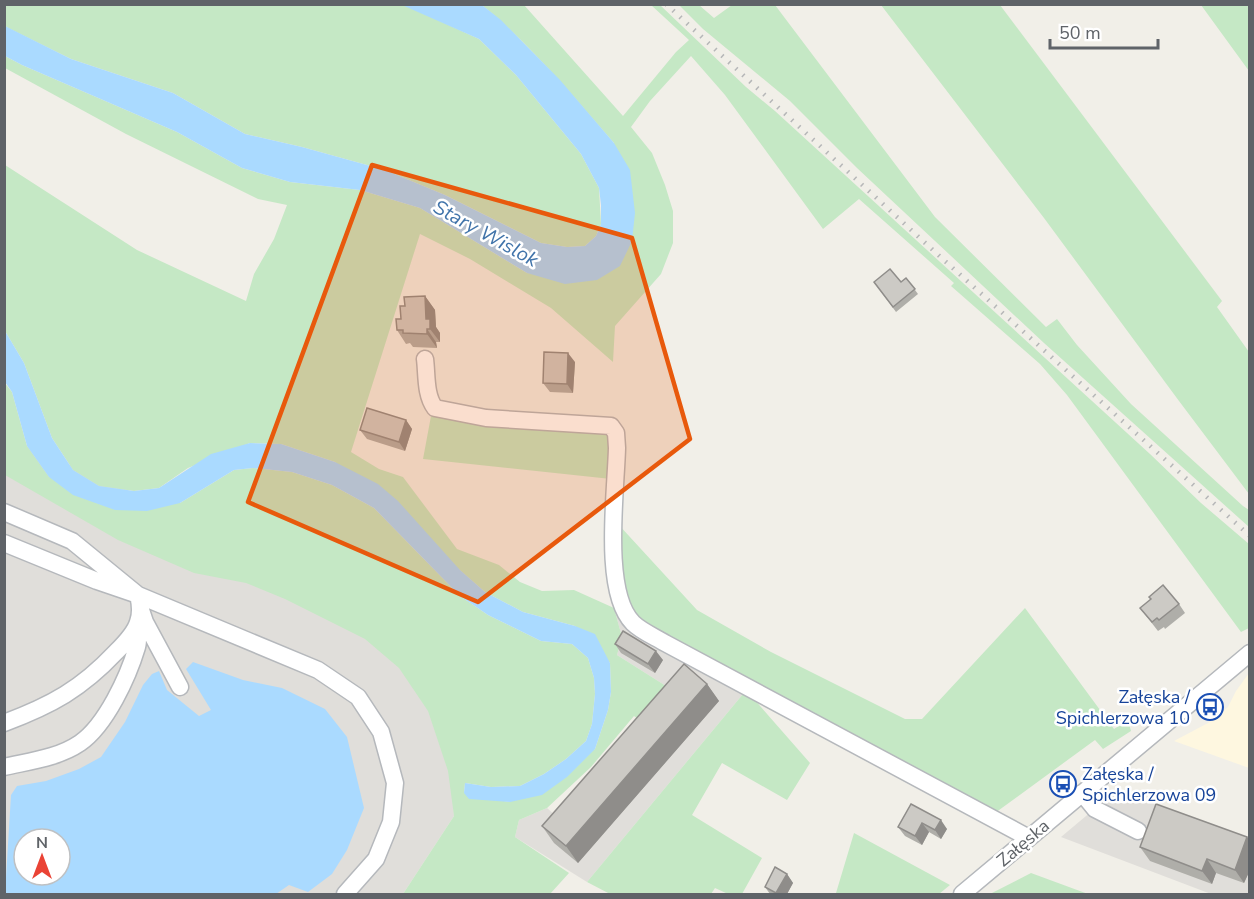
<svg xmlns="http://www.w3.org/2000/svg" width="1254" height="899" font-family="'Nunito Sans',sans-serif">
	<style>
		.commercial { fill: #fef7e0 }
		.industrial { fill: #e0deda; fill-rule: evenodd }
		.green { fill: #c5e8c5 }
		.water { fill: #aadaff; fill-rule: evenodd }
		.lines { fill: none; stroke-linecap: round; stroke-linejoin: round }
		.minor-casing { stroke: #b5b8bc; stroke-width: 19 }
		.minor { stroke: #fff; stroke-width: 16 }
		.rail { stroke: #b6b7b8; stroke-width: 4.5; stroke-dasharray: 1.5 8; stroke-linecap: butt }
		.wall { fill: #afaea9 }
		.shaded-wall { fill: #8f8d8a }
		.building { fill: #cccac5; stroke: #8f8d8a; stroke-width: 1.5 }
		.marked { fill: #e8590c; fill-opacity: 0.2; stroke: #e8590c; stroke-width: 4.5; stroke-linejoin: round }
		.labels { text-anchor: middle; stroke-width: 5; stroke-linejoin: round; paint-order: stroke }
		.transit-label { font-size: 18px; fill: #164399; stroke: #fff; text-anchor: end }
		.street-label { font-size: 18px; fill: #5f6368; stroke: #fff }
		.water-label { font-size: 20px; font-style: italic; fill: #4174aa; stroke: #fff }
	</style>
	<rect width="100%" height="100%" fill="#f1efe8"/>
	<path class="commercial" d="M1249,673v95l-75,-27 34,-18 20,-16 8,-16z"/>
	<path class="industrial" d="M4,408l23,38 418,184 9,186 -51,78h-398zM24,839h36v36h-36z
		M614,608l17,20 61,38 51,28 -156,188 -72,-45 4,-17 28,-12 10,9 109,-131 -49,-31 5,-18z
		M1117,790l132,48v56h-38l-150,-57z"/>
	<path class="green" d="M4,5h401l74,34 37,36 65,79 18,34 2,36 -5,12 -11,10 -18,1 -26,-4 -96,-48 -60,-25 -83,-23 -57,-13 -72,-41 -102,-34 -61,-30 -5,-3z
		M482,5h42l99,111 53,-64 13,-12 -38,-35h9l86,82 29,24 375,343 51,49 48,41v84l-8,4 -174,-237 -27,-31 -89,-78 3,-3 -95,-84 -36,30 -98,-134 -34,-39 -41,45 -19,26 21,26 13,32 8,26v32l-12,31 -46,52 -2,36 -62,-54 -81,-49 -50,-25 -69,218 28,17 24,8 54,72 42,16 21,17 22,9 32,-1 40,18 8,29 -5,18 49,31 -24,36 -8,-6 -43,51 -44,41 -28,12 -4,17 54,36 -19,21h-147l51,-78 -6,-45 -20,-60 -29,-43 -34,-29 -80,-40 -39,-16 -52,-10 -76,-33 -113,-65 -1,-93 8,10 15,54 22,31 131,26 54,-33 19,-2 39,4 40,13 42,23 86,88 28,19 53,26 31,3 16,14 6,20 1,16 -3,30 -6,17 -20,18 -22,15 -24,12 -29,1 -26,-4 -1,10 45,9 86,-53 13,-39 3,-18 -1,-29 -35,-37 -52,-14 -38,-20 -150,-130 -54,-18 -31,-1 -62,25 -29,20 -25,3 -35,-5 -26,-16 -21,-32 -28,-75 -19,-32v-166l132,85 109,51 8,-27 20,-35 13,-34 -29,-6 -132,-65 -121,-66v-12l17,9 155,67 65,36 48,14 70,8 60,18 107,65 70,7 17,-137c-42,-48 -83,-98 -132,-138z
		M679,5h20l15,13 18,-13h43l160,212 111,110 11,-8 20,26 54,59 112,102 6,4v17l-205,-184 -187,-175 -67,-67 -87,-72z
		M881,5h119l222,296 -5,6 32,45v142l-70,-93 -135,-183z
		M1201,5h48v66z
		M431,416l37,6 132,8 11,8v41l-188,-20z
		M618,524l79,86 74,42 134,67h17l103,-111 89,121 14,-9 3,11 -28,18 -8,-9 -100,73 -352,-189 -18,-24z
		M743,694l11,5 56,64 -23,37 -65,-37 -30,52 70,43 -20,36h-14l-13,-6 -4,6h-101l-23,-12z
		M854,833l96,52 -11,9 -103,-1z
		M1031,873l57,21h-98z"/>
	<path class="water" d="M402,5h80l19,15 59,60 54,63 16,27 5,43 -3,28 -12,25 -23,14 -32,4 -38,-11 -107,-65 -60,-18 -70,-8 -48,-14 -65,-36 -155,-67 -17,-9v-30l66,33 102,34 72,41 57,13 83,23 60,25 96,48 26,4 18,-1 11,-10 5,-12v-19l-2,-17 -18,-34 -65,-79 -37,-36z
		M5,331l19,32 28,75 21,32 26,16 35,5 25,-3 52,-34 39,-11 31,1 54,18 43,22 20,17 62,69 25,22 38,20 52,14 20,8 15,29 1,29 -3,18 -13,39 -28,28 -25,18 -32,7 -41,-3 -5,-6 1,-10 26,4 29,-1 24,-12 22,-15 20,-18 6,-17 3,-30 -1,-16 -6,-20 -16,-14 -31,-3 -53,-26 -28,-19 -86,-88 -42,-23 -40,-13 -39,-4 -19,2 -54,33 -33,8 -32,-1 -42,-15 -24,-18 -22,-31 -15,-54 -7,-10z
		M193,662l50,18 39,8 43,21 22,28 17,71 -17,42 -15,24 -24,18 -19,-7 -13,9h-271l6,-99 6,-9 29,-5 33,-12 22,-12 24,-35 18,-37 9,-11 7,-3 8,19 32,26 12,-6 -25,-41zM24,839h36v36h-36z"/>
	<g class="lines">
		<defs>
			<path id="minor" d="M425,359c2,15 0,36 10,49l51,10 125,8 5,7 1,15c-1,43 -15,144 16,175 8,8 22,14 32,20l364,195
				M4,512l68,29 66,54c2,8 3,19 0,27 -3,11 -14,22 -22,30 -35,37 -64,53 -112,71
				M4,543l93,38 41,14 180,75 40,27 23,35 14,51 -4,39 -15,37 -31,35
				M141,610l4,12 35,65
				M4,767c26,-6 54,-9 76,-24 26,-18 48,-66 57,-96 2,-7 1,-16 1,-23
				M1082,793l13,16 43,22
				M962,894l288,-241"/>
		</defs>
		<use href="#minor" class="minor-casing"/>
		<use href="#minor" class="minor"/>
		<path class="rail" d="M666,4l269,248 315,284"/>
	</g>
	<path class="wall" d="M906,278l12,16 -22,18 -22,-30h27z
		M425,296l10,14 1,17 4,6v9h-4l1,6 -24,-1 -3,-4 -4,1 -9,-14 8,-24z
		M575,362l-2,31 -23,-1 -7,-9z
		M406,420l6,9 -7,22 -38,-12 -7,-9z
		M1179,604l6,9 -20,16 -1,-2 -6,4 -18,-23z
		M615,644l48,16 -8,13 -34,-20z
		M707,684l12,17 -141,162 -24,-20 -12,-17z
		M911,804l36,25 -6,10 -12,-7 -7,13 -17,-9 -7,-9z
		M1247,837l3,3v30l-6,13 -28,-10 -4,11 -62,-23 -10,-14z
		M787,874l6,9 -6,11h-17l-5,-7z"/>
	<path class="shaded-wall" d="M425,296l10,14 1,17 4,6v9l-10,-13 -4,-10z
		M427,329l9,13 1,6 -10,-14z
		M568,353l7,9 -2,31 -6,-9z
		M406,420l6,9 -7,22 -6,-9z
		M656,651l7,9 -8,13 -7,-9z
		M707,684l12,17 -141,162 -12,-17z
		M941,820l6,9 -6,10 -6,-9z
		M922,823l7,9 -7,13 -7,-9z
		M1247,837l3,3v30l-6,13 -9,-13z
		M1207,859l9,14 -4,11 -10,-13z
		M787,874l6,9 -6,11h-10l-1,-1z"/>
	<path class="building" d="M890,269l11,13 5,-4 9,11 -22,18 -19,-25z
		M425,296l1,23h4v10h-3v5l-24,-1v-3h-6l-1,-11h5l-1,-13h5l-1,-9z
		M544,352l24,1 -1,31 -24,-1z
		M367,408l39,12 -7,22 -39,-12z
		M1163,585l16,19 -20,16 -2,-2 -5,4 -12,-14 11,-9 -2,-2z
		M623,631l33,20 -8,13 -33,-20z
		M684,664l23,20 -141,162 -24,-20z
		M911,804l30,16 -6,10 -13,-7 -7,13 -17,-9z
		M1156,804l91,33 -12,33 -28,-11 -5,12 -62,-24z
		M775,867l12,7 -11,19 -11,-6z"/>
	<path class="marked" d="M372,165l260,73 58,201 -212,163 -230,-100z"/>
	<defs>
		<symbol id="bus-ring" viewBox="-11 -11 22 22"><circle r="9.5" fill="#fff" stroke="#1a4fb4" stroke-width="1.5"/><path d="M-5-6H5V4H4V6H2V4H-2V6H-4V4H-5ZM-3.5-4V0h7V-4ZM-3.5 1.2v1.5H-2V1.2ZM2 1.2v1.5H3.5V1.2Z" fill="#1a4fb4"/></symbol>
	</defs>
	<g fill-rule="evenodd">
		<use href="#bus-ring" x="1195" y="692" width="30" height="30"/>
		<use href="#bus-ring" x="1048" y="769" width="30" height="30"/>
	</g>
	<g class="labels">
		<g class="transit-label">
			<text x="1190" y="703">Załęska /<tspan x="1190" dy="21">Spichlerzowa 10</tspan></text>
			<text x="1082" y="780" text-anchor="start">Załęska /<tspan x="1082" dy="21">Spichlerzowa 09</tspan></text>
		</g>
		<g class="street-label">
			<text transform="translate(1023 843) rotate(-40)" y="6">Załęska</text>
		</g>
		<g class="water-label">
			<text transform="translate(486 233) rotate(29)" y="7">Stary Wislok</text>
		</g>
	</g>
	<rect width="1254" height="899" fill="none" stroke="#5f6368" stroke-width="12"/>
	<g transform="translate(42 857)"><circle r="28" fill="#ffffff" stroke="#bfc1c3" stroke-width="1.5"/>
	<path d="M0-4.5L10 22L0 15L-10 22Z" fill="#ea4335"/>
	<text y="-9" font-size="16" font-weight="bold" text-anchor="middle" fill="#5f6368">N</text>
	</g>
	<path d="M1050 39v9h108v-9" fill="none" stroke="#5f6368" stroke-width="3"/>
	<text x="1059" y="39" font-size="18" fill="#5f6368" stroke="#ffffff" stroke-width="4.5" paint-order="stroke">50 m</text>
</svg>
